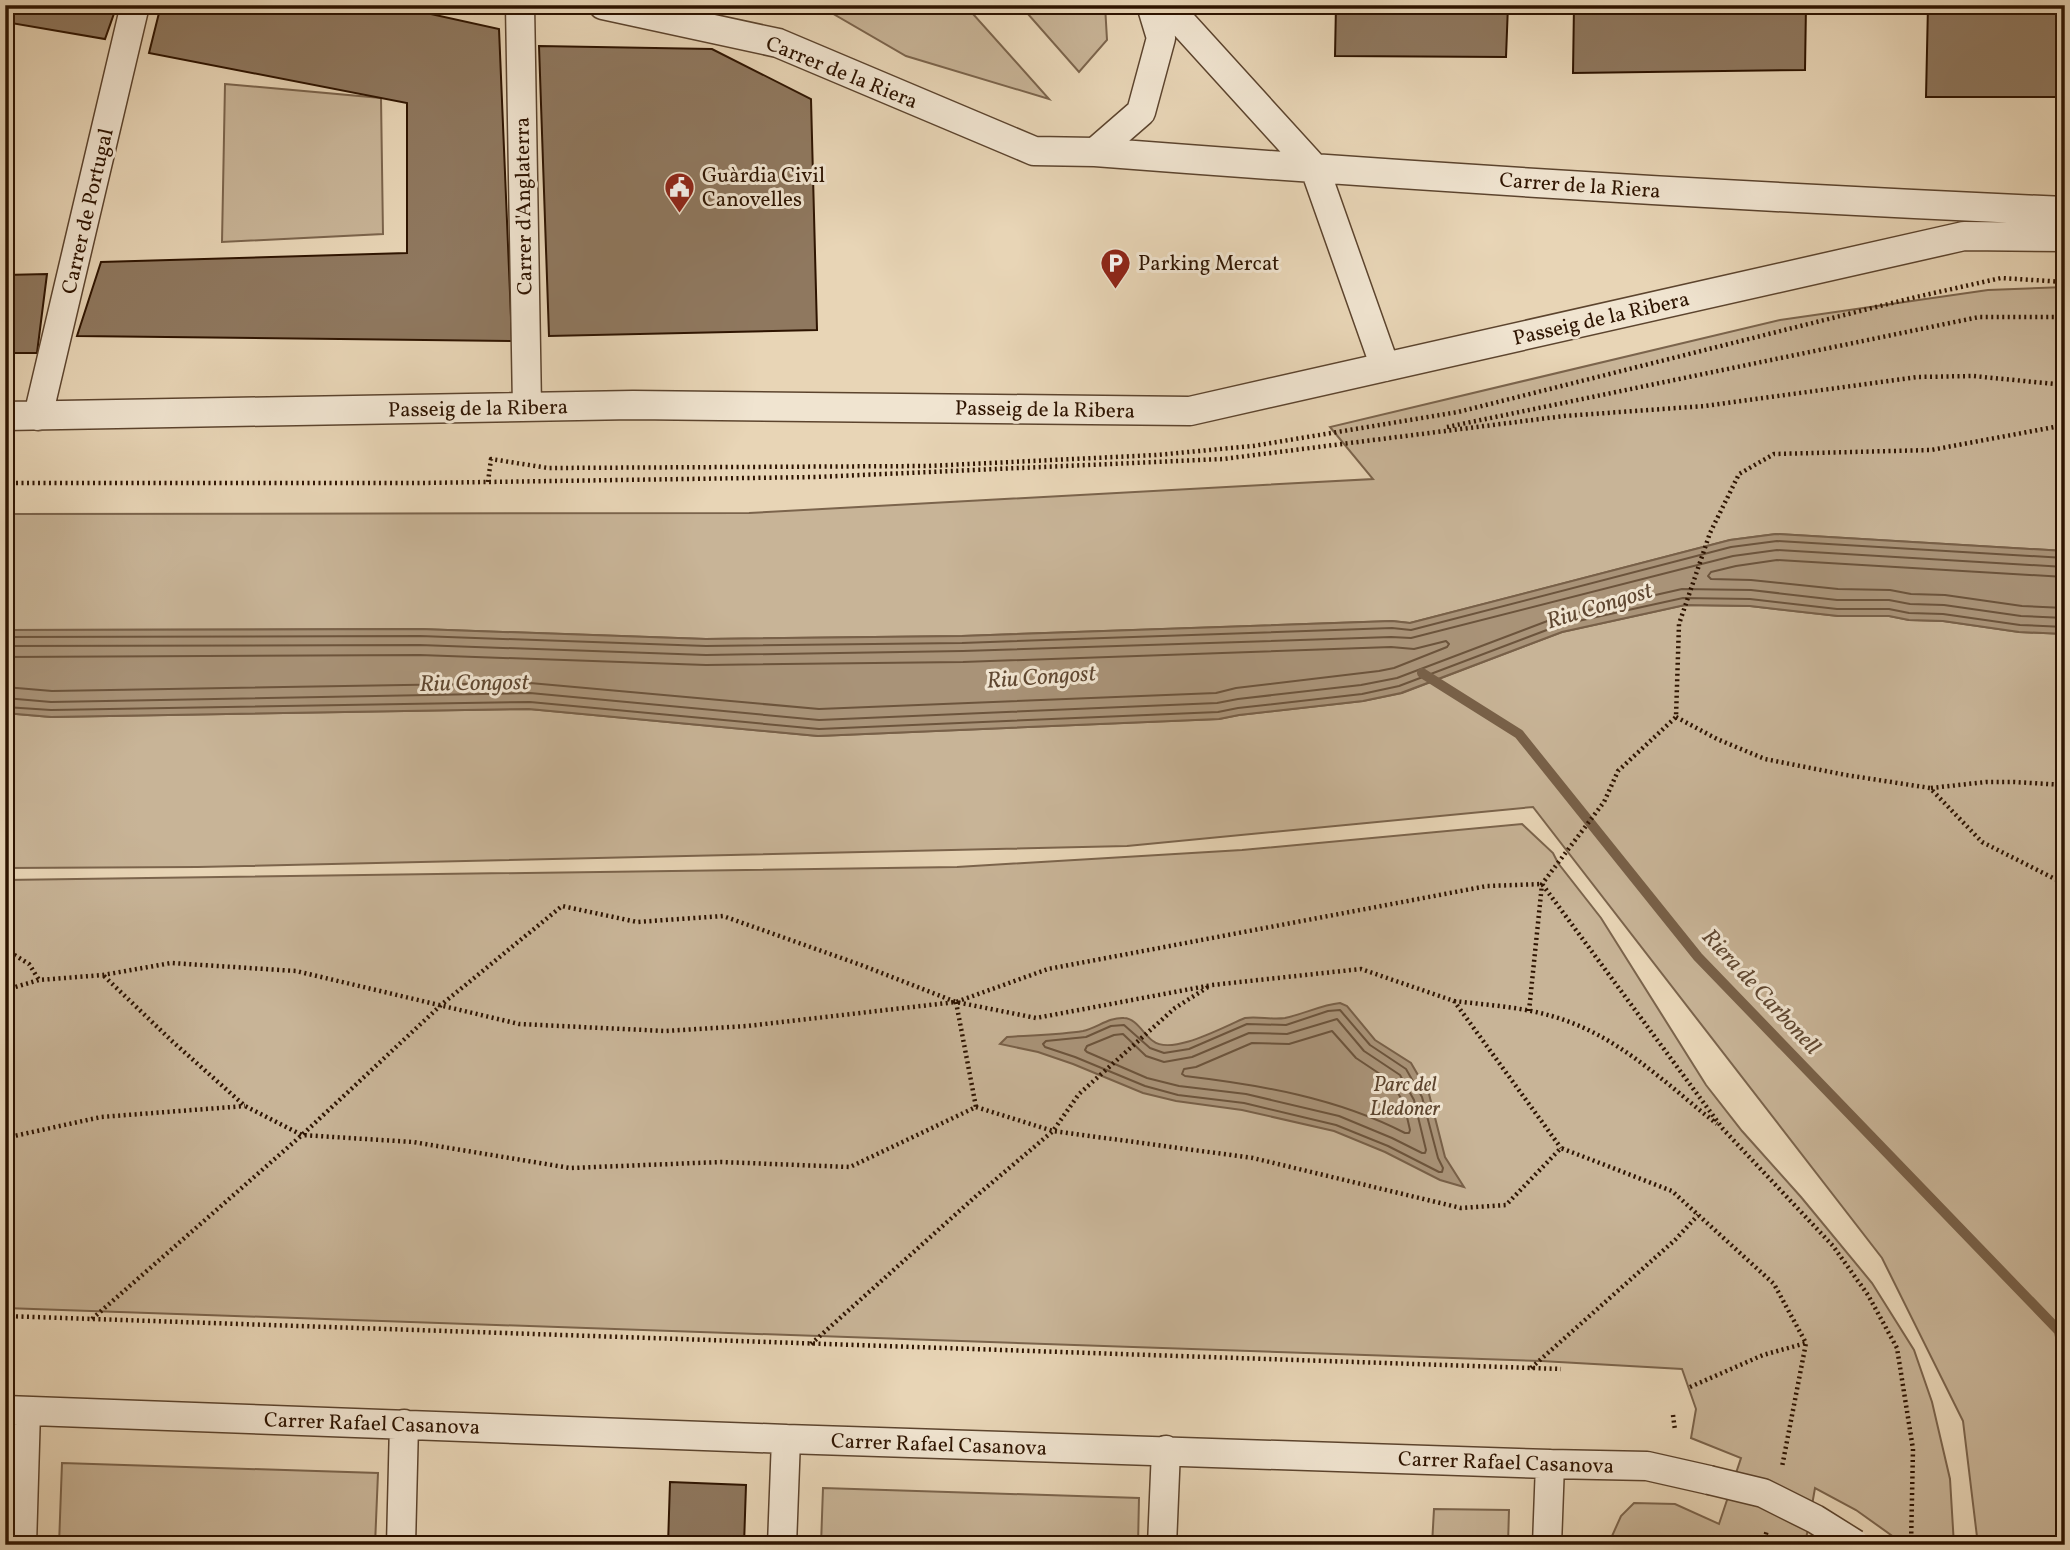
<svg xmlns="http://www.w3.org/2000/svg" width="2070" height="1550" font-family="Vollkorn,serif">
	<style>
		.green { fill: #c8b497; stroke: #7b644c; stroke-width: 2 }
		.water { fill: #a99378; stroke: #786048; stroke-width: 2 }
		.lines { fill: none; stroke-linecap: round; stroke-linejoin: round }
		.shore { stroke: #6c543c; stroke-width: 2 }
		.stream { stroke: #786048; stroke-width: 10 }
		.building { fill: #8f785f; stroke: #2e1401; stroke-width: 2 }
		.street-casing { stroke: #5c442e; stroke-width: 31 }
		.path { stroke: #2e1401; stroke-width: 4.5; stroke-dasharray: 2 3.5; stroke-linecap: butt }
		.street { stroke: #f0e4d0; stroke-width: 28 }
		.street-bridge-casing { stroke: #5c442e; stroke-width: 31; stroke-linecap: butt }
		.street-bridge { stroke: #f0e4d0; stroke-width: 28 }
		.labels { text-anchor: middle; stroke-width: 6; stroke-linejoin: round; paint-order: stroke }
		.street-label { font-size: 21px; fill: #2e1401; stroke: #f0e4d0 }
		.poi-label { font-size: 21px; fill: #2e1401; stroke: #f0e4d0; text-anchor: start }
		.park-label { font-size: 21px; font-style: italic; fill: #5c442e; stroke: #f0e4d0 }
		.water-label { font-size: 23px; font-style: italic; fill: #5f4731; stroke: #f0e4d0 }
	</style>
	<rect width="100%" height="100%" fill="#e8d5b6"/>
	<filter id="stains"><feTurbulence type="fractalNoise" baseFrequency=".00286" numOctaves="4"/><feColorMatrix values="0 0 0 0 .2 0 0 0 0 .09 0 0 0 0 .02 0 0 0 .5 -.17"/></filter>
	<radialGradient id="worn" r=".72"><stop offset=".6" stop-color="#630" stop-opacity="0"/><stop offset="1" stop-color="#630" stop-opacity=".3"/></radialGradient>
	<path class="green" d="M818,5h147l84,94 -143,-43z
		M1020,5h85l2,35 -28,32z
		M225,84l156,14 2,136 -161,8z
		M2065,287v264l-289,-17 -46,6 -320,83 -18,-2 -430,15 -256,3 -286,-10 -415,1v-116l744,-1 624,-34 -43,-52 450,-107 208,-30z
		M1685,605l65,1 88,10h51l20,4 34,1 76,11 46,2v911h-87l-15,-124 -81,-163 -349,-451 -406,39 -929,21 -193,1v-155l46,4 478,-8 289,27 401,-17 20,-4 124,-14 39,-8 160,-61z
		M1522,824l31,29 5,10 43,55 105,167 36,46 59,66 71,86 42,67 18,52 18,77 4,66h-49l-49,-35 -41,-22 -10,57h-197l13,-29 13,-13 41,1 44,20 22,-66 -50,-20 5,-29 -14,-40 -141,-8 -1536,-53v-428l952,-13 285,-17z
		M62,1463l316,10 -3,72h-316z
		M823,1488l316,10 -1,47h-317z
		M1434,1509l75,1 -1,35h-76z"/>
	<path class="water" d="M1776,534l289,17v83l-46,-2 -76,-11 -34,-1 -20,-4h-51l-88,-10 -65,-1 -123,27 -161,61 -38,8 -124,14 -20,4 -401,17 -289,-27 -478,8 -46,-4v-83l415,-1 286,10 256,-3 430,-15 18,2 320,-83z
		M1340,1003l7,3 28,34 36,23 18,31 16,63 19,30 -24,-7 -55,-28 -51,-21 -92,-21 -66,-9 -33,-8 -70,-29 -35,-12 -38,-8 7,-7c25,-2 52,-2 76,-6 14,-3 26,-14 41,-13 12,0 20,17 29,23 19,15 72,-15 92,-23 13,-2 26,2 40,0 19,-4 36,-13 55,-15z"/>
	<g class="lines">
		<path class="shore" d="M2065,577l-288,-17 -41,6 -25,6 -3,4 3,3 40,1 87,9 52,1 21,4 34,1 77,11 43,2
			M5,637l415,-1 286,10 256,-3 430,-15 19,2 320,-83 46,-6 288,17
			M5,646l415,-1 286,10 257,-4 428,-14 20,1 322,-82 44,-6 288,17
			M5,657l415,-2 286,10 257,-3 428,-15 23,2 32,-8 3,3 -2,3 -53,21 -15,3 -143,17 -20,5 -397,16 -289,-26 -478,8 -47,-4
			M5,698l46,4 479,-9 289,27 398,-17 21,-4 123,-14 36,-7 161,-61 124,-28 69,1 86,10h52l21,4 34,1 77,11 44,2
			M5,707l46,3 479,-8 289,27 399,-17 20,-4 124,-14 37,-8 161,-61 123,-27 67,1 87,10h52l20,4 34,1 77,11 45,2
			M1340,1010l30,35 36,24 16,28 16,61 5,10 -1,4h-3l-51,-26 -52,-21 -92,-22 -66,-8 -33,-9 -70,-29 -30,-10 -2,-3 3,-3 40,-4 25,-11 13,-1 26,23 14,5 25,-4 58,-25 39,1 42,-14z
			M1337,1019l27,32 36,24 14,25 12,50 -1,3h-3l-30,-15 -53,-22 -93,-22 -67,-8 -32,-8 -60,-26 -2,-2 2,-4 27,-11 9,-1 23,22 18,6 28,-5 57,-24 38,1z
			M1332,1031l24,27 36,24 12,22 6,26 -1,3h-4c-68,-35 -144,-48 -220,-57l-3,-2 2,-5 12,-2 56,-24 37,1z"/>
		<path class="stream" d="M1422,673l97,61 179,223 361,374 6,35"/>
	</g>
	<path class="building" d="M5,5h112l-12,34 -100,-17z
		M161,5h229l109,24 13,312 -435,-5 24,-74 306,-9v-150l-258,-50z
		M1336,5h172l-2,52 -171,-1z
		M1574,5h232l-1,65 -232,3z
		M1928,5h137v92h-139z
		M539,46l173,3 99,50 6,231 -268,6z
		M47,274l-10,79h-32v-78z
		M670,1482l76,3 -2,60h-76z"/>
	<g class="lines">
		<defs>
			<path id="street" d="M520,5l7,402
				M603,5l175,38 256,108 61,1 46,-40 20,-74 -10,-33
				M1166,5l149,164 70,198
				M1095,152c323,25 646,45 970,59
				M5,416l628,-11 557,6 774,-175 101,1
				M38,416l97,-411
				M5,1410l781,29 764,25 97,2 62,14
				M22,1545l4,-134
				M401,1545l3,-121
				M782,1545l4,-106
				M1162,1545l4,-95
				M1547,1545l3,-81"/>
		</defs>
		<use href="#street" class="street-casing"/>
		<path class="path" d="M1447,427l532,-110h86
			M488,482l3,-23 57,9 380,-2 228,-11 97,-9 205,-34 458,-115 85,-19 64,4
			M5,483h416l395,-6 407,-18 341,-43 141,-10 212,-29 56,-1 92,9
			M1676,717l41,22 48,20 81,16 84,13 52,54 83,42
			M1931,788l55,-6h28l51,3
			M5,949l24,15 10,16
			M104,976l69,66 72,64 57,29 111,7 157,26 151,-6 129,5 126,-60 77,24 200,27 208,50 45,-3 55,-57 111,43 102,93 32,59 -24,124
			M5,990l34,-10 64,-5 68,-12 125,8 223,53 146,7 82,-5 209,-24 92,-33 439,-83 55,-2 181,245 110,117 35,49 29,53 16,101 -2,96
			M1454,1001c33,4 69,6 101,16 64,19 111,67 162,107
			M956,1002l20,105
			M1529,1011l13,-127 62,-82 14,-31 58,-54 3,-93 31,-91 29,-59 35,-20 157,-4 134,-25
			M5,1138l96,-21 144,-11
			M5,1316l1556,53
			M92,1319l210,-184 139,-130 121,-99 75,16 86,-6 138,49 95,37 80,16 176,-33 149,-16 93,32 107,147
			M811,1344l164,-147 78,-66 26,-37 96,-86 33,-21
			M1531,1368l144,-128 23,-25
			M1690,1387l73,-32 43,-12
			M1673,1415l2,15
			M1763,1545l4,-15"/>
		<use href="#street" class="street"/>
		<defs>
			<path id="street-bridge" d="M1709,1480l54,13 52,26 40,25"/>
		</defs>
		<use href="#street-bridge" class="street-bridge-casing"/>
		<use href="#street-bridge" class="street-bridge"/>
	</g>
	<defs>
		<symbol id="civic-pin" viewBox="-11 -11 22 30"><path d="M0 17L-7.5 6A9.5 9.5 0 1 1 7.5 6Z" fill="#8f2418" stroke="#f0e4d0"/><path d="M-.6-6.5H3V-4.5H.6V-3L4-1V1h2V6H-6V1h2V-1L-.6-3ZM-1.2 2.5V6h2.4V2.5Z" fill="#fff"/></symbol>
		<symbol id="parking-pin" viewBox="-11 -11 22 30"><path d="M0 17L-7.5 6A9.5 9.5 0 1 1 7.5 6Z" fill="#8f2418" stroke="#f0e4d0"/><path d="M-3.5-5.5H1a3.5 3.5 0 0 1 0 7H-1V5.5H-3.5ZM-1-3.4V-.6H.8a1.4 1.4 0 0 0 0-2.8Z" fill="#fff"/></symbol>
	</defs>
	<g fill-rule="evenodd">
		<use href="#civic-pin" x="662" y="170" width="35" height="47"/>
		<use href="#parking-pin" x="1098" y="246" width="35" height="47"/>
	</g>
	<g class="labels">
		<g class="street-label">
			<text transform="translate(842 72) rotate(22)" y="7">Carrer de la Riera</text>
			<text transform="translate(1580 185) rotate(4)" y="7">Carrer de la Riera</text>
			<text transform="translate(523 206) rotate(-91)" y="7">Carrer d'Anglaterra</text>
			<text transform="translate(87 211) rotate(-77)" y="7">Carrer de Portugal</text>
			<text transform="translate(1601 318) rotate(-13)" y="7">Passeig de la Ribera</text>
			<text transform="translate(478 408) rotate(-1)" y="7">Passeig de la Ribera</text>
			<text transform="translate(1045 409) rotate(1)" y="7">Passeig de la Ribera</text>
			<text transform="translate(372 1423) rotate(2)" y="7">Carrer Rafael Casanova</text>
			<text transform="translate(939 1444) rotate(2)" y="7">Carrer Rafael Casanova</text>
			<text transform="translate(1506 1462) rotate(2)" y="7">Carrer Rafael Casanova</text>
		</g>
		<g class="poi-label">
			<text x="702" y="182">Guàrdia Civil<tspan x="702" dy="24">Canovelles</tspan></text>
			<text x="1138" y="270">Parking Mercat</text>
		</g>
		<g class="park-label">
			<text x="1405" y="1091">Parc del<tspan x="1405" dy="24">Lledoner</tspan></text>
		</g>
		<g class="water-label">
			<text transform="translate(1599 605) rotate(-17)" y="8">Riu Congost</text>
			<text transform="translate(1041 676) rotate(-4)" y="8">Riu Congost</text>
			<text transform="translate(474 682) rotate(-1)" y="8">Riu Congost</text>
			<text transform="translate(1762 991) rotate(47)" y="8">Riera de Carbonell</text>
		</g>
	</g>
	<rect width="2070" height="1550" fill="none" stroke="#e8d5b6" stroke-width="28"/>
	<rect x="7" y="7" width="2056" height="1536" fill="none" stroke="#2e1401" stroke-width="3.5"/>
	<rect x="14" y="14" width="2042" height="1522" fill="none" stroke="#2e1401" stroke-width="2"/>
	<rect width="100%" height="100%" filter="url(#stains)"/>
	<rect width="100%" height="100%" fill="url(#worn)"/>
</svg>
